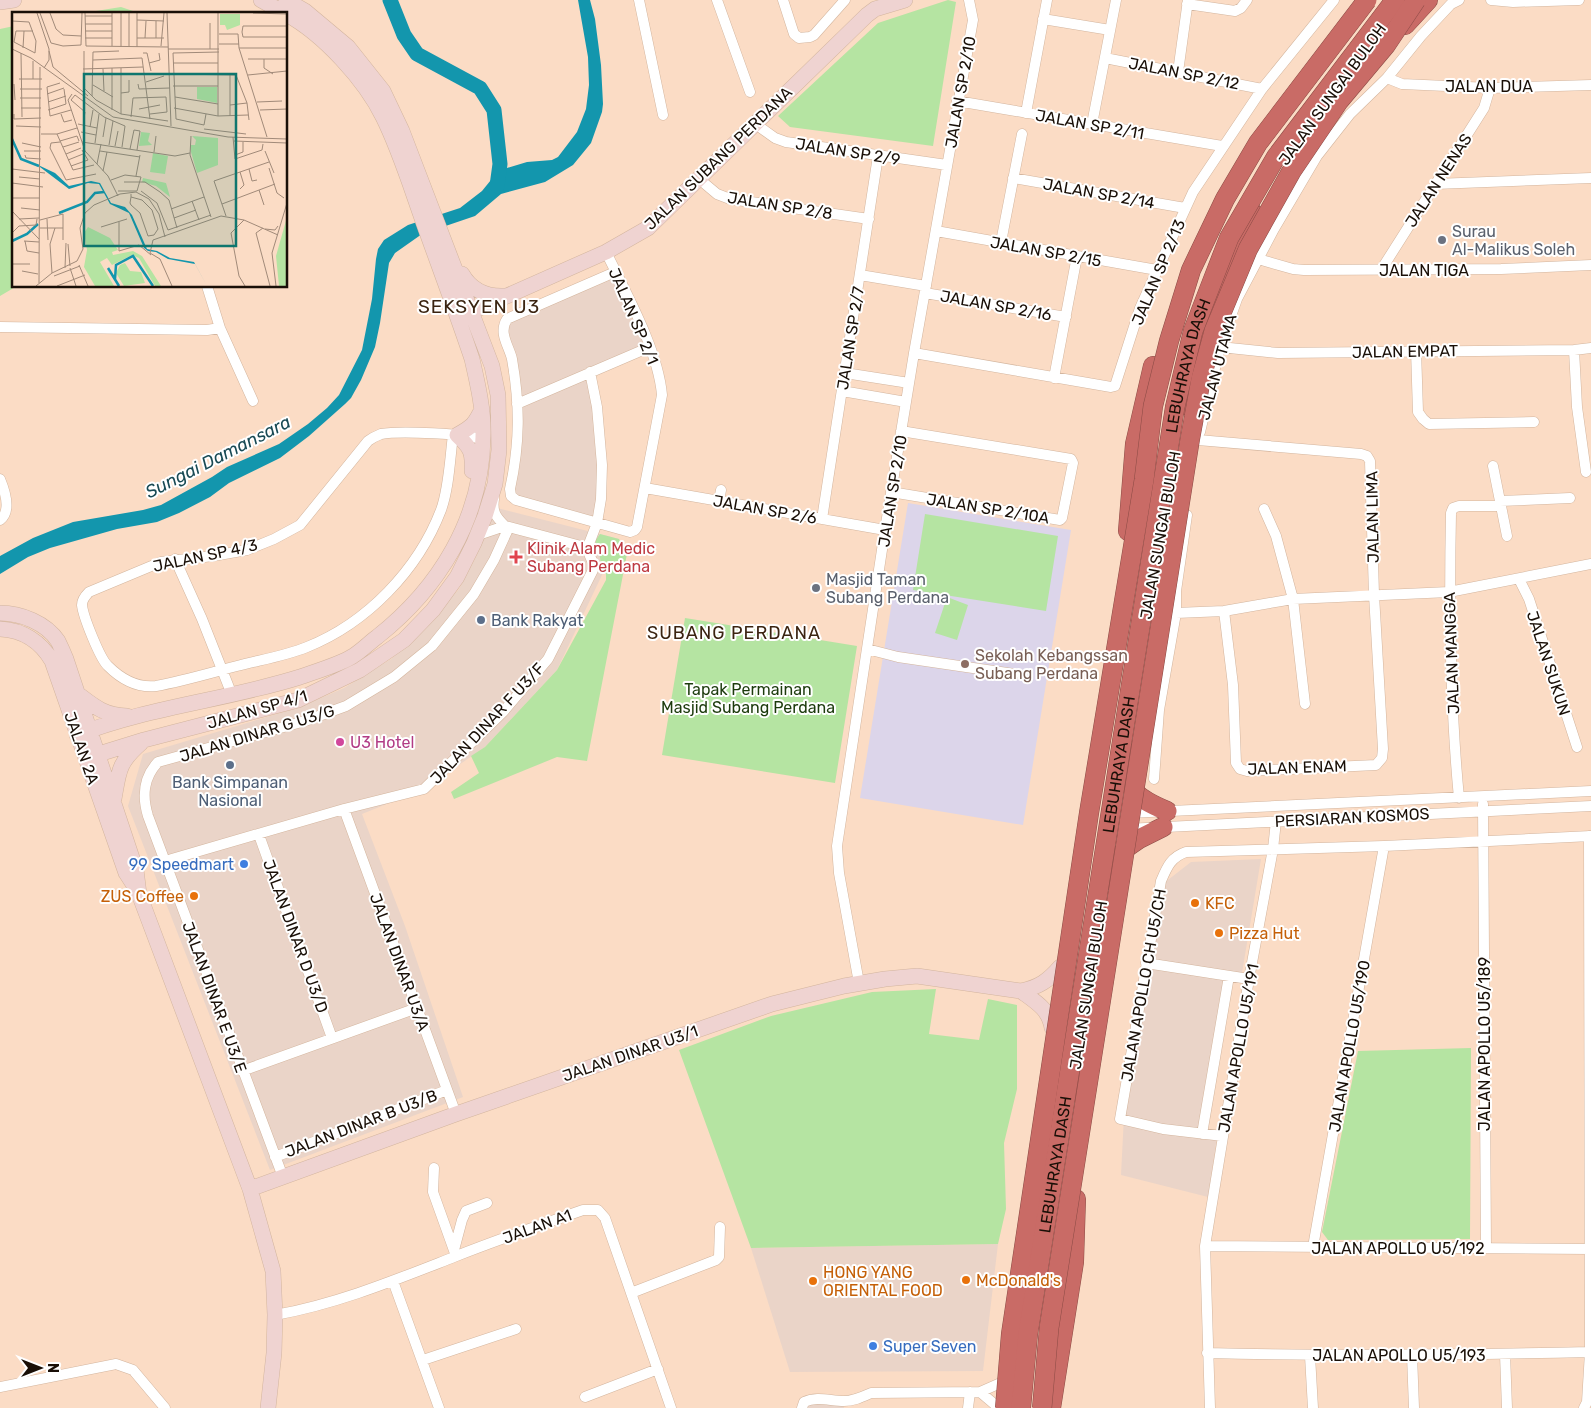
<svg xmlns="http://www.w3.org/2000/svg" width="1591" height="1408" font-family="Rubik,sans-serif">
	<style>
		.commercial { fill: #ead4c8 }
		.education { fill: #dcd5ea }
		.green { fill: #b5e4a2 }
		.water { fill: #1396ad }
		.lines { fill: none; stroke-linecap: round; stroke-linejoin: round }
		.river { stroke: #1396ad; stroke-width: 15 }
		.street-casing { stroke: #d3b59e; stroke-width: 11 }
		.secondary-casing { stroke: #d3b59e; stroke-width: 16 }
		.highway-casing { stroke: #8b4b45; stroke-width: 20 }
		.street { stroke: #fff; stroke-width: 10 }
		.secondary { stroke: #efd3d1; stroke-width: 15 }
		.highway { stroke: #c96b66; stroke-width: 19 }
		.highway-bridge-casing { stroke: #8b4b45; stroke-width: 20; stroke-linecap: butt }
		.highway-bridge { stroke: #c96b66; stroke-width: 19 }
		.worship-dot { fill: #6b7280; stroke: #fff; stroke-width: 2 }
		.health-dot { fill: #e0444e; stroke: #fff; stroke-width: 2 }
		.service-dot { fill: #5c6f8a; stroke: #fff; stroke-width: 2 }
		.education-dot { fill: #8d6e63; stroke: #fff; stroke-width: 2 }
		.hotel-dot { fill: #d1479c; stroke: #fff; stroke-width: 2 }
		.shop-dot { fill: #3f7fe0; stroke: #fff; stroke-width: 2 }
		.food-dot { fill: #e8710a; stroke: #fff; stroke-width: 2 }
		.labels { text-anchor: middle; stroke-width: 4; stroke-linejoin: round; paint-order: stroke }
		.street-label { font-size: 16px; fill: #190f07; stroke: #fff }
		.worship-label { font-size: 16px; fill: #5b616d; stroke: #fff; text-anchor: start }
		.health-label { font-size: 16px; fill: #be3a42; stroke: #fff; text-anchor: start }
		.service-label { font-size: 16px; fill: #4e5e75; stroke: #fff; text-anchor: start }
		.education-label { font-size: 16px; fill: #785e54; stroke: #fff; text-anchor: start }
		.park-label { font-size: 16px; fill: #1c3b0c; stroke: #fff }
		.hotel-label { font-size: 16px; fill: #b23c85; stroke: #fff; text-anchor: start }
		.shop-label { font-size: 16px; fill: #366cbe; stroke: #fff; text-anchor: end }
		.food-label { font-size: 16px; fill: #c56008; stroke: #fff; text-anchor: start }
		.water-label { font-size: 18px; font-style: italic; fill: #194a54; stroke: #fff }
		.neighbourhood-label { font-size: 18px; letter-spacing: 1px; fill: #3b2411; stroke: #fff }
		.quarter-label { font-size: 19px; letter-spacing: 1px; fill: #3b2411; stroke: #fff }
		.inset-river { fill: none; stroke: #1396ad; stroke-width: 2.5 }
		.inset-road { fill: none; stroke: #a18a79; stroke-width: 1 }
		.view { fill: #0f766e; fill-opacity: 0.15; stroke: #0f766e; stroke-width: 2.5 }
		.inset-edge { fill: none; stroke: #190f07; stroke-width: 2.5 }
	</style>
	<rect width="100%" height="100%" fill="#fbdcc5"/>
	<path class="commercial" d="M613,277l32,68 -60,25 7,23 7,71v33l-5,21 -75,-22 -5,-2 8,-49 -15,-110 2,-14z
		M493,507l126,32 -62,131 -72,77 -61,42 -62,25 43,112 58,171 -193,73 -142,-364 15,-52 157,-47 44,-19 47,-29 27,-24 41,-46 17,-32z
		M1261,859l-19,114 -15,-2 -29,165 19,2 -9,59 -87,-22 3,-59 40,-233 27,-21z
		M998,1244l-15,127 -193,1 -39,-124z
		M814,1402l29,2 1,4h-39z"/>
	<path class="education" d="M908,503l163,27 -48,295 -163,-27z"/>
	<path class="green" d="M948,0l8,2 -23,144 -143,-19 -12,-11 100,-93z
		M121,7l21,7h-65z
		M14,26v260h3l-17,10v-267z
		M925,514l133,22 -12,75 -133,-21z
		M600,534l19,5 8,15 -40,207 -30,-4 -103,42 -3,-7 28,-19 -8,-17 14,-9 72,-77 49,-90v-6l-5,-5c0,-9 -2,-20 -6,-28z
		M947,597l21,8 -11,35 -22,-7z
		M685,618l172,28 -22,137 -173,-28z
		M936,989l-7,45 50,6 9,-41 29,6v84l-13,54 2,66 -8,35 -247,4 -72,-198 92,-34 101,-24z
		M1471,1048l-1,191 -142,1 -6,-8 36,-181z"/>
	<path class="water" d="M578,0h12l5,19 6,46 2,39 -1,8 -11,31 -18,22 -28,17 -44,12 -26,22 -53,18 -27,19 -6,10 -9,60 -5,24 -14,33 -10,18 -6,6 -36,32 -29,22 -51,25 -19,14 -31,16 -22,9 -40,7 -67,19 -22,9 -28,17v-18l33,-18 40,-16 70,-12 18,-5 51,-28 15,-10 52,-23 29,-20 19,-16 12,-13 23,-45 10,-51 4,-40 2,-10 6,-9 24,-15 52,-17 22,-17 13,-16 12,-7 20,-6 25,-2 6,-3 19,-25 9,-23 3,-24 -1,-28z"/>
	<g class="lines">
		<path class="river" d="M390,0l14,35 13,19 63,34 14,22 6,54 -3,22"/>
		<defs>
			<path id="street" d="M639,0l24,115
				M717,0l33,92
				M783,0l11,34 5,4 11,-1 4,-2 31,-35
				M1491,0l22,2 66,-2
				M1187,4l48,7 6,-3 6,-8
				M1043,19l67,11
				M1105,58l157,31
				M1178,72l10,-72
				M1387,78l15,6 88,4 101,-3
				M957,101l265,45
				M1026,113l21,-113
				M754,123l21,15 11,4 161,23
				M1092,124l24,-124
				M698,178l19,16 13,5 139,20
				M1013,178l172,30
				M1435,184l156,-6
				M936,231l221,39
				M1001,242l21,-108
				M606,252c20,41 52,98 56,143l-25,132 -2,3 -5,2 -114,-32 -5,-4 -1,-7c10,-46 10,-84 2,-130 -3,-13 -14,-26 -5,-40l108,-47
				M1258,259l35,10 11,1 197,-1 90,-4
				M1381,270l103,-162 6,-20
				M860,275l66,11
				M207,286l13,42 33,73
				M925,293l141,24
				M0,327l207,3 13,-2
				M1220,347l58,6 296,-3 17,-2
				M1416,350l2,62 5,7 6,5 105,-2
				M1574,350l3,57 9,65
				M914,353l197,34 4,-1 25,-78 53,-116 69,-103 72,-89
				M845,373l64,10
				M1054,378l23,-122
				M842,391l64,11
				M517,404l133,-57
				M1200,432l20,-85 17,-48 37,-70 43,-73 33,-42 37,-36 34,-42 30,-32 8,-4
				M453,435c-3,23 -4,53 -12,75 -23,60 -74,113 -134,137 -22,9 -47,13 -70,19 -27,7 -53,15 -81,20 -18,2 -35,-7 -48,-20 -8,-7 -25,-50 -26,-61 0,-5 3,-9 7,-13l72,-30 52,-6 34,-6 27,-11 26,-14 68,-84c4,-3 8,-5 13,-7 16,-3 89,-1 102,6
				M1198,440l163,14 6,2 3,5 4,134 9,154 -1,9 -6,7 -129,6 -7,-2 -4,-6 -3,-78 -9,-74
				M1493,466l14,70
				M0,479c5,12 12,32 0,41
				M645,488l240,42
				M891,492l169,28 2,-2 11,-55 -2,-4 -170,-28
				M494,499c-2,13 2,18 11,27
				M719,500l2,-10
				M1500,501l70,-3
				M1264,509l12,27 17,63 12,105
				M822,519l56,-363
				M477,539l4,-5 24,-8 76,20 6,3
				M587,549l10,-26 4,-24 1,-34 -5,-58 -7,-35
				M175,559l27,60 30,76
				M1519,579l10,20 48,148
				M1176,613l48,-2 69,-12 156,-7 142,-28
				M867,649l31,8 116,17
				M1154,779l5,-69 17,-97v-22l11,-76
				M1459,798c-9,-94 -10,-190 -8,-285l2,-5 6,-2h42
				M1483,804l3,444
				M344,809l112,305
				M1128,813l463,-22
				M1126,829l465,-23
				M259,835l73,203
				M165,861l179,-52 80,-20 79,-77 45,-53 45,-89v-7l-6,-14
				M1146,963l103,16
				M859,983l-20,-110 -2,-27 48,-316 29,-177 59,-333 -4,-20
				M242,1071l175,-63
				M1202,1134l27,-158
				M1223,1136l-60,-7 -43,-10 41,-238c6,-14 10,-24 25,-29l198,-6 207,-10
				M275,1157l172,-67
				M434,1168l-1,24 23,64
				M283,1177l-135,-361c-6,-20 -5,-38 10,-54l147,-41 41,-15 48,-29 38,-31 42,-52 20,-34 15,-33
				M1205,1246l386,3
				M1313,1247l71,-401
				M454,1250l8,-30 4,-9 21,-8
				M393,1281l46,127
				M631,1293l85,-33 3,-3 1,-30
				M275,1315c62,-11 120,-35 179,-58 43,-17 86,-32 129,-47h15l7,8 66,190
				M1207,1353c128,3 256,2 383,-1
				M1505,1354l2,54
				M1412,1355l2,53
				M1310,1356l3,52
				M423,1360l93,-31
				M0,1387l116,-23 17,6 32,38
				M980,1392l19,16
				M585,1397l73,-28
				M802,1408l2,-6c13,-6 26,-1 40,-1 10,0 18,-4 27,-8l109,-1 25,-11
				M968,1408l2,-16
				M1210,1408l-5,-162 44,-267 24,-130 3,-28
				M1584,1408l3,-6 3,-50 -1,-516"/>
			<path id="secondary" d="M261,0l25,14
				M0,2l14,-2
				M462,274c9,16 25,23 43,22
				M464,315l142,-63 42,-24 219,-213 8,-6 30,-9
				M472,471c1,-19 -1,-23 -15,-36 15,-8 18,-11 25,-26
				M0,613c21,0 46,10 58,28 3,6 6,13 8,18l70,211 3,24 111,295 23,82 2,44 -1,38 -6,55
				M0,629c23,1 41,13 52,32l74,212 11,17
				M78,694c17,13 26,21 49,22
				M77,735c71,-28 150,-35 223,-58 14,-5 41,-13 53,-21 8,-5 16,-13 24,-19 62,-49 105,-118 106,-200 1,-26 -5,-52 -11,-78 -15,-45 -32,-90 -48,-135 -13,-36 -24,-73 -41,-107 -18,-37 -60,-83 -97,-103
				M86,758l58,-18 154,-40 62,-30 44,-30 29,-30 24,-33 17,-34 11,-27 10,-32 4,-34 -1,-55 -6,-29 -90,-235 -19,-40 -35,-44 -43,-36 -19,-11
				M114,799c5,-28 4,-36 27,-56
				M1021,991c15,11 28,18 31,37
				M250,1189l206,-75 316,-110 72,-18 41,-7 32,-3 104,15c18,-4 27,-10 39,-24"/>
			<path id="highway" d="M1405,25l23,-25
				M1184,405l34,-117 34,-76
				M1128,531l7,-87 18,-78
				M1125,751c5,39 4,44 42,60
				M1104,881l22,-33 13,-9 24,-12
				M1080,1092l2,-58
				M1051,1408l23,-146 2,-63"/>
		</defs>
		<use href="#street" class="street-casing"/>
		<use href="#secondary" class="secondary-casing"/>
		<use href="#highway" class="highway-casing"/>
		<use href="#street" class="street"/>
		<use href="#secondary" class="secondary"/>
		<use href="#highway" class="highway"/>
		<defs>
			<g id="highway-bridge">
				<path d="M1005,1408l6,-74 78,-521 55,-333 9,-74 16,-65 22,-71 34,-71 33,-56 109,-143"/>
				<path id="s1" d="M1021,1408l7,-74 147,-927 18,-76 36,-93 47,-81 119,-157"/>
				<path d="M1042,1408l7,-80 141,-889 11,-60 13,-48 34,-82 43,-77 48,-71 47,-56 30,-45"/>
			</g>
		</defs>
		<use href="#highway-bridge" class="highway-bridge-casing"/>
		<use href="#highway-bridge" class="highway-bridge"/>
	</g>
	<g class="worship-dot">
		<circle cx="1442" cy="240" r="5"/>
		<circle cx="816" cy="588" r="5"/>
	</g>
	<path class="health-dot" d="M513.5 549.5h5v5h5v5h-5v5h-5v-5h-5v-5h5z"/>
	<g class="service-dot">
		<circle cx="481" cy="620" r="5"/>
		<circle cx="230" cy="765" r="5"/>
	</g>
	<circle class="education-dot" cx="965" cy="664" r="5"/>
	<circle class="hotel-dot" cx="340" cy="742" r="5"/>
	<g class="shop-dot">
		<circle cx="244" cy="864" r="5"/>
		<circle cx="873" cy="1346" r="5"/>
	</g>
	<g class="food-dot">
		<circle cx="194" cy="896" r="5"/>
		<circle cx="1195" cy="903" r="5"/>
		<circle cx="1219" cy="933" r="5"/>
		<circle cx="966" cy="1280" r="5"/>
		<circle cx="813" cy="1281" r="5"/>
	</g>
	<g class="labels">
		<g class="street-label">
			<text transform="translate(1184 73) rotate(11)" y="6">JALAN SP 2/12</text>
			<text x="1489" y="92">JALAN DUA</text>
			<text transform="translate(960 92) rotate(-80)" y="6">JALAN SP 2/10</text>
			<text transform="translate(1332 94) rotate(-54)" y="6">JALAN SUNGAI BULOH</text>
			<text transform="translate(1090 124) rotate(10)" y="6">JALAN SP 2/11</text>
			<text transform="translate(848 151) rotate(9)" y="6">JALAN SP 2/9</text>
			<text transform="translate(718 158) rotate(-44)" y="6">JALAN SUBANG PERDANA</text>
			<text transform="translate(1438 180) rotate(-57)" y="6">JALAN NENAS</text>
			<text transform="translate(1099 193) rotate(10)" y="6">JALAN SP 2/14</text>
			<text transform="translate(780 205) rotate(9)" y="6">JALAN SP 2/8</text>
			<text transform="translate(1046 251) rotate(10)" y="6">JALAN SP 2/15</text>
			<text x="1424" y="276">JALAN TIGA</text>
			<text transform="translate(1158 272) rotate(-67)" y="6">JALAN SP 2/13</text>
			<text transform="translate(996 305) rotate(10)" y="6">JALAN SP 2/16</text>
			<text transform="translate(634 316) rotate(67)" y="6">JALAN SP 2/1</text>
			<text transform="translate(850 338) rotate(-81)" y="6">JALAN SP 2/7</text>
			<text transform="translate(1405 351) rotate(-1)" y="6">JALAN EMPAT</text>
			<text dy="6" stroke="none"><textPath href="#s1" startOffset="1056">LEBUHRAYA DASH</textPath></text>
			<text transform="translate(1217 367) rotate(-75)" y="6">JALAN UTAMA</text>
			<text transform="translate(892 491) rotate(-81)" y="6">JALAN SP 2/10</text>
			<text transform="translate(988 508) rotate(9)" y="6">JALAN SP 2/10A</text>
			<text transform="translate(765 509) rotate(10)" y="6">JALAN SP 2/6</text>
			<text transform="translate(1372 517) rotate(-91)" y="6">JALAN LIMA</text>
			<text transform="translate(1160 535) rotate(-80)" y="6">JALAN SUNGAI BULOH</text>
			<text transform="translate(205 555) rotate(-12)" y="6">JALAN SP 4/3</text>
			<text transform="translate(1451 653) rotate(-92)" y="6">JALAN MANGGA</text>
			<text transform="translate(1549 663) rotate(72)" y="6">JALAN SUKUN</text>
			<text transform="translate(257 709) rotate(-16)" y="6">JALAN SP 4/1</text>
			<text transform="translate(487 723) rotate(-47)" y="6">JALAN DINAR F U3/F</text>
			<text transform="translate(257 733) rotate(-17)" y="6">JALAN DINAR G U3/G</text>
			<text transform="translate(82 748) rotate(71)" y="6">JALAN 2A</text>
			<text dy="6" stroke="none"><textPath href="#s1" startOffset="651">LEBUHRAYA DASH</textPath></text>
			<text transform="translate(1297 767) rotate(-2)" y="6">JALAN ENAM</text>
			<text transform="translate(1352 817) rotate(-3)" y="6">PERSIARAN KOSMOS</text>
			<text transform="translate(296 936) rotate(70)" y="6">JALAN DINAR D U3/D</text>
			<text transform="translate(400 962) rotate(70)" y="6">JALAN DINAR U3/A</text>
			<text transform="translate(1088 985) rotate(-81)" y="6">JALAN SUNGAI BULOH</text>
			<text transform="translate(1143 985) rotate(-80)" y="6">JALAN APOLLO CH U5/CH</text>
			<text transform="translate(215 997) rotate(70)" y="6">JALAN DINAR E U3/E</text>
			<text transform="translate(1484 1044) rotate(-90)" y="6">JALAN APOLLO U5/189</text>
			<text transform="translate(1349 1046) rotate(-80)" y="6">JALAN APOLLO U5/190</text>
			<text transform="translate(1238 1048) rotate(-80)" y="6">JALAN APOLLO U5/191</text>
			<text transform="translate(630 1053) rotate(-19)" y="6">JALAN DINAR U3/1</text>
			<text transform="translate(361 1123) rotate(-21)" y="6">JALAN DINAR B U3/B</text>
			<text dy="6" stroke="none"><textPath href="#s1" startOffset="246">LEBUHRAYA DASH</textPath></text>
			<text transform="translate(537 1226) rotate(-20)" y="6">JALAN A1</text>
			<text x="1398" y="1254">JALAN APOLLO U5/192</text>
			<text x="1399" y="1361">JALAN APOLLO U5/193</text>
		</g>
		<g class="worship-label">
			<text x="1452" y="237">Surau<tspan x="1452" dy="18">Al-Malikus Soleh</tspan></text>
			<text x="826" y="585">Masjid Taman<tspan x="826" dy="18">Subang Perdana</tspan></text>
		</g>
		<g class="health-label">
			<text x="527" y="554">Klinik Alam Medic<tspan x="527" dy="18">Subang Perdana</tspan></text>
		</g>
		<g class="service-label">
			<text x="491" y="626">Bank Rakyat</text>
			<text x="230" y="788" text-anchor="middle">Bank Simpanan<tspan x="230" dy="18">Nasional</tspan></text>
		</g>
		<g class="education-label">
			<text x="975" y="661">Sekolah Kebangssan<tspan x="975" dy="18">Subang Perdana</tspan></text>
		</g>
		<g class="park-label">
			<text x="748" y="695">Tapak Permainan<tspan x="748" dy="18">Masjid Subang Perdana</tspan></text>
		</g>
		<g class="hotel-label">
			<text x="350" y="748">U3 Hotel</text>
		</g>
		<g class="shop-label">
			<text x="234" y="870">99 Speedmart</text>
			<text x="883" y="1352" text-anchor="start">Super Seven</text>
		</g>
		<g class="food-label">
			<text x="184" y="902" text-anchor="end">ZUS Coffee</text>
			<text x="1205" y="909">KFC</text>
			<text x="1229" y="939">Pizza Hut</text>
			<text x="823" y="1278">HONG YANG<tspan x="823" dy="18">ORIENTAL FOOD</tspan></text>
			<text x="976" y="1286">McDonald's</text>
		</g>
		<g class="water-label">
			<text transform="translate(218 457) rotate(-27)" y="6">Sungai Damansara</text>
		</g>
		<g class="neighbourhood-label">
			<text x="734" y="639">SUBANG PERDANA</text>
		</g>
		<g class="quarter-label">
			<text x="479" y="313">SEKSYEN U3</text>
		</g>
	</g>
	<g transform="translate(12 12)">
		<rect width="275" height="275" fill="#fbdcc5"/>
		<path d="M208,2h20v11l-13,5 -2,-5h-5zM185,75h20v16l-20,-4zM129,120l9,1 -2,8 4,4 -13,1zM180,124l26,2v27l-21,8 -6,-21 -1,-7h5l1,-5zM141,141l15,3 -3,18 -15,-2zM131,166l23,5 4,14 -14,-11 -14,-4zM275,205v69h-8l-3,-30zM76,215l22,11 8,12 -6,2 1,3 20,-4 9,5 19,30h-6l-16,-28 -7,-3 -20,10 -5,-7 -7,4 14,24h-19l-11,-19 3,-17 -3,-17zM113,251l5,8 11,1 4,11 -21,3 -8,-13 4,-8z" fill="#b5e4a2"/>
		<path d="M24,152l19,9 14,13 22,-5 9,2 11,20 14,4 7,8 15,34 10,2 13,7 24,4 13,24 -12,-22 -27,-5 -12,-7 -8,-1 -4,-3 -15,-35 -19,-9 -11,-20 -11,-1 -19,6z" fill="#1396ad"/>
		<path class="inset-river" d="M0,127l9,20 18,7M47,201l28,-11 8,-9 9,-1M0,229l15,-7 11,-10M96,256l11,18M103,267l1,-14 17,-9 20,30"/>
		<path class="inset-road" d="M25,1l12,36v11l-5,8M28,1l11,30 12,3 18,-1 1,-32M38,1l6,16 7,6 18,1M73,1l1,33 82,1M109,1v34M117,1v34M125,1v34M155,1l4,113M241,1l34,1M73,4h27M125,8l27,1M0,9l17,1 7,19 -1,12 -21,-11 2,-11h17M144,9v17M198,11v26M73,12h27M275,14h-44l-1,6 1,5h44M73,19h27M207,22h19l1,14 28,89M73,26h27M125,26h27M133,26l1,-17M207,32h20M100,34v-33M149,34l3,-33M11,36l1,-17M227,36h48M0,37l19,9 82,59 115,20 59,2M156,37h51M37,39l4,16 35,29M72,39v37l12,12 25,14 47,7M9,41l1,64M131,41h4l4,18M236,47h39M252,47v9l9,6M81,48l49,-2 8,61M21,49v18M137,51l11,-3 -1,-7M161,51h45M109,56v46M71,57l60,-2M91,57l1,22M162,62l62,1 11,28 2,17M218,62v42M236,63l39,-4M7,67h23M134,70l18,-6M48,71l-13,4 3,29 21,-6M2,72l1,16M126,72l1,5 31,-1M81,73l20,12M161,74h45M8,77h22M109,81l8,-1v-12M35,82l17,-6M60,82l-4,6 17,51 23,25 10,20M80,84l1,-44 26,-1M163,85l43,7M8,86h21M36,90l18,-6M245,90l25,-1M218,93l17,-2M9,96h20M162,96l44,8 30,-1M127,97l21,-4M36,98l18,-6 -2,-15M100,98v-42M248,98l27,-1M2,102v5l27,-1M49,102l3,8 8,-2M194,102l-2,11 -28,-6 -3,-66 46,-1M206,104v-103M119,105l2,-19 33,-1 1,15 -17,2M72,106l1,-6 -14,-12 4,-5 29,22 21,9 -3,21M66,112l19,4M4,114l25,1M78,115l3,-17M192,117l42,5M69,120l15,3M29,122h16l20,-6M45,122l16,36 21,-5M179,124l-1,19 21,62M91,125l3,-19M221,125l2,22 27,-9 1,-6M48,129l17,-5 2,5M222,129l53,2M48,130l-9,1 -1,5 16,32 30,-6M70,130l93,14 15,-3M10,131l19,4M83,131l4,-29M97,133l4,-24M103,134l3,-15M51,135l16,-5M118,137l4,-19 6,1 -3,19M12,139h17M88,139l40,6M253,139l9,22M142,140l2,-16M54,142l15,-6M13,143l1,3 15,1M223,143l8,-3v-10M56,148l15,-6M85,152l4,-20M59,154l17,-6 -6,-10M257,156l8,25 7,5M0,157l33,4M237,157l3,12 5,-1M91,159l4,-19M228,160l4,13 -4,4M124,164l4,-21M7,165l21,2M99,168l14,-5 16,2 -4,14h-19M112,170h21l15,10 9,8 8,28M0,171l31,4M247,178l5,15M129,179l16,12 11,27 43,-15M119,185l11,3 10,10 6,19 -4,6 -6,1 -8,-23 -9,-8 -1,-2 1,-6v-3M0,186h28M180,189l7,19M210,192l53,-20M9,196l19,2M159,197l33,-12M0,199l27,28M214,204l-12,-35 55,-19M162,206l22,-8M7,207l20,-1M35,207l1,21M28,208l23,-6v26M232,208l-13,13 8,43 6,10M107,210v29l20,-6 12,10M89,215l26,-8M28,216h23M251,216l-7,5 14,53M253,217l10,1 3,-4M0,221l7,-7 17,-1 1,-6M12,229l15,1M13,229l2,10 12,2M56,232l2,22M148,247l-10,-6 3,-13 68,-24 23,4 34,15M148,247l12,27M0,252h18M67,253l9,21M53,256l1,-25M58,256l6,18M10,259l16,3M40,261l-2,-29 5,-16M42,264l26,-10M27,271l1,-216M24,274l16,-13 25,-12 6,-12 -3,-21 5,-15 9,-8 26,-11 16,-2 13,7 10,15 6,23M45,274l28,-11M264,274l-4,-33 15,-50"/>
		<path class="view" d="M72,62h152v172h-152z"/>
		<rect width="275" height="275" class="inset-edge"/>
	</g>
	<g transform="translate(40 1368) rotate(90)" stroke="#ffffff" stroke-width="4" paint-order="stroke">
	<path d="M0-4L9 19L0 12L-9 19Z" fill="#190f07"/>
	<text y="-8" font-size="14" font-weight="bold" text-anchor="middle" fill="#190f07">N</text>
	</g>
</svg>
